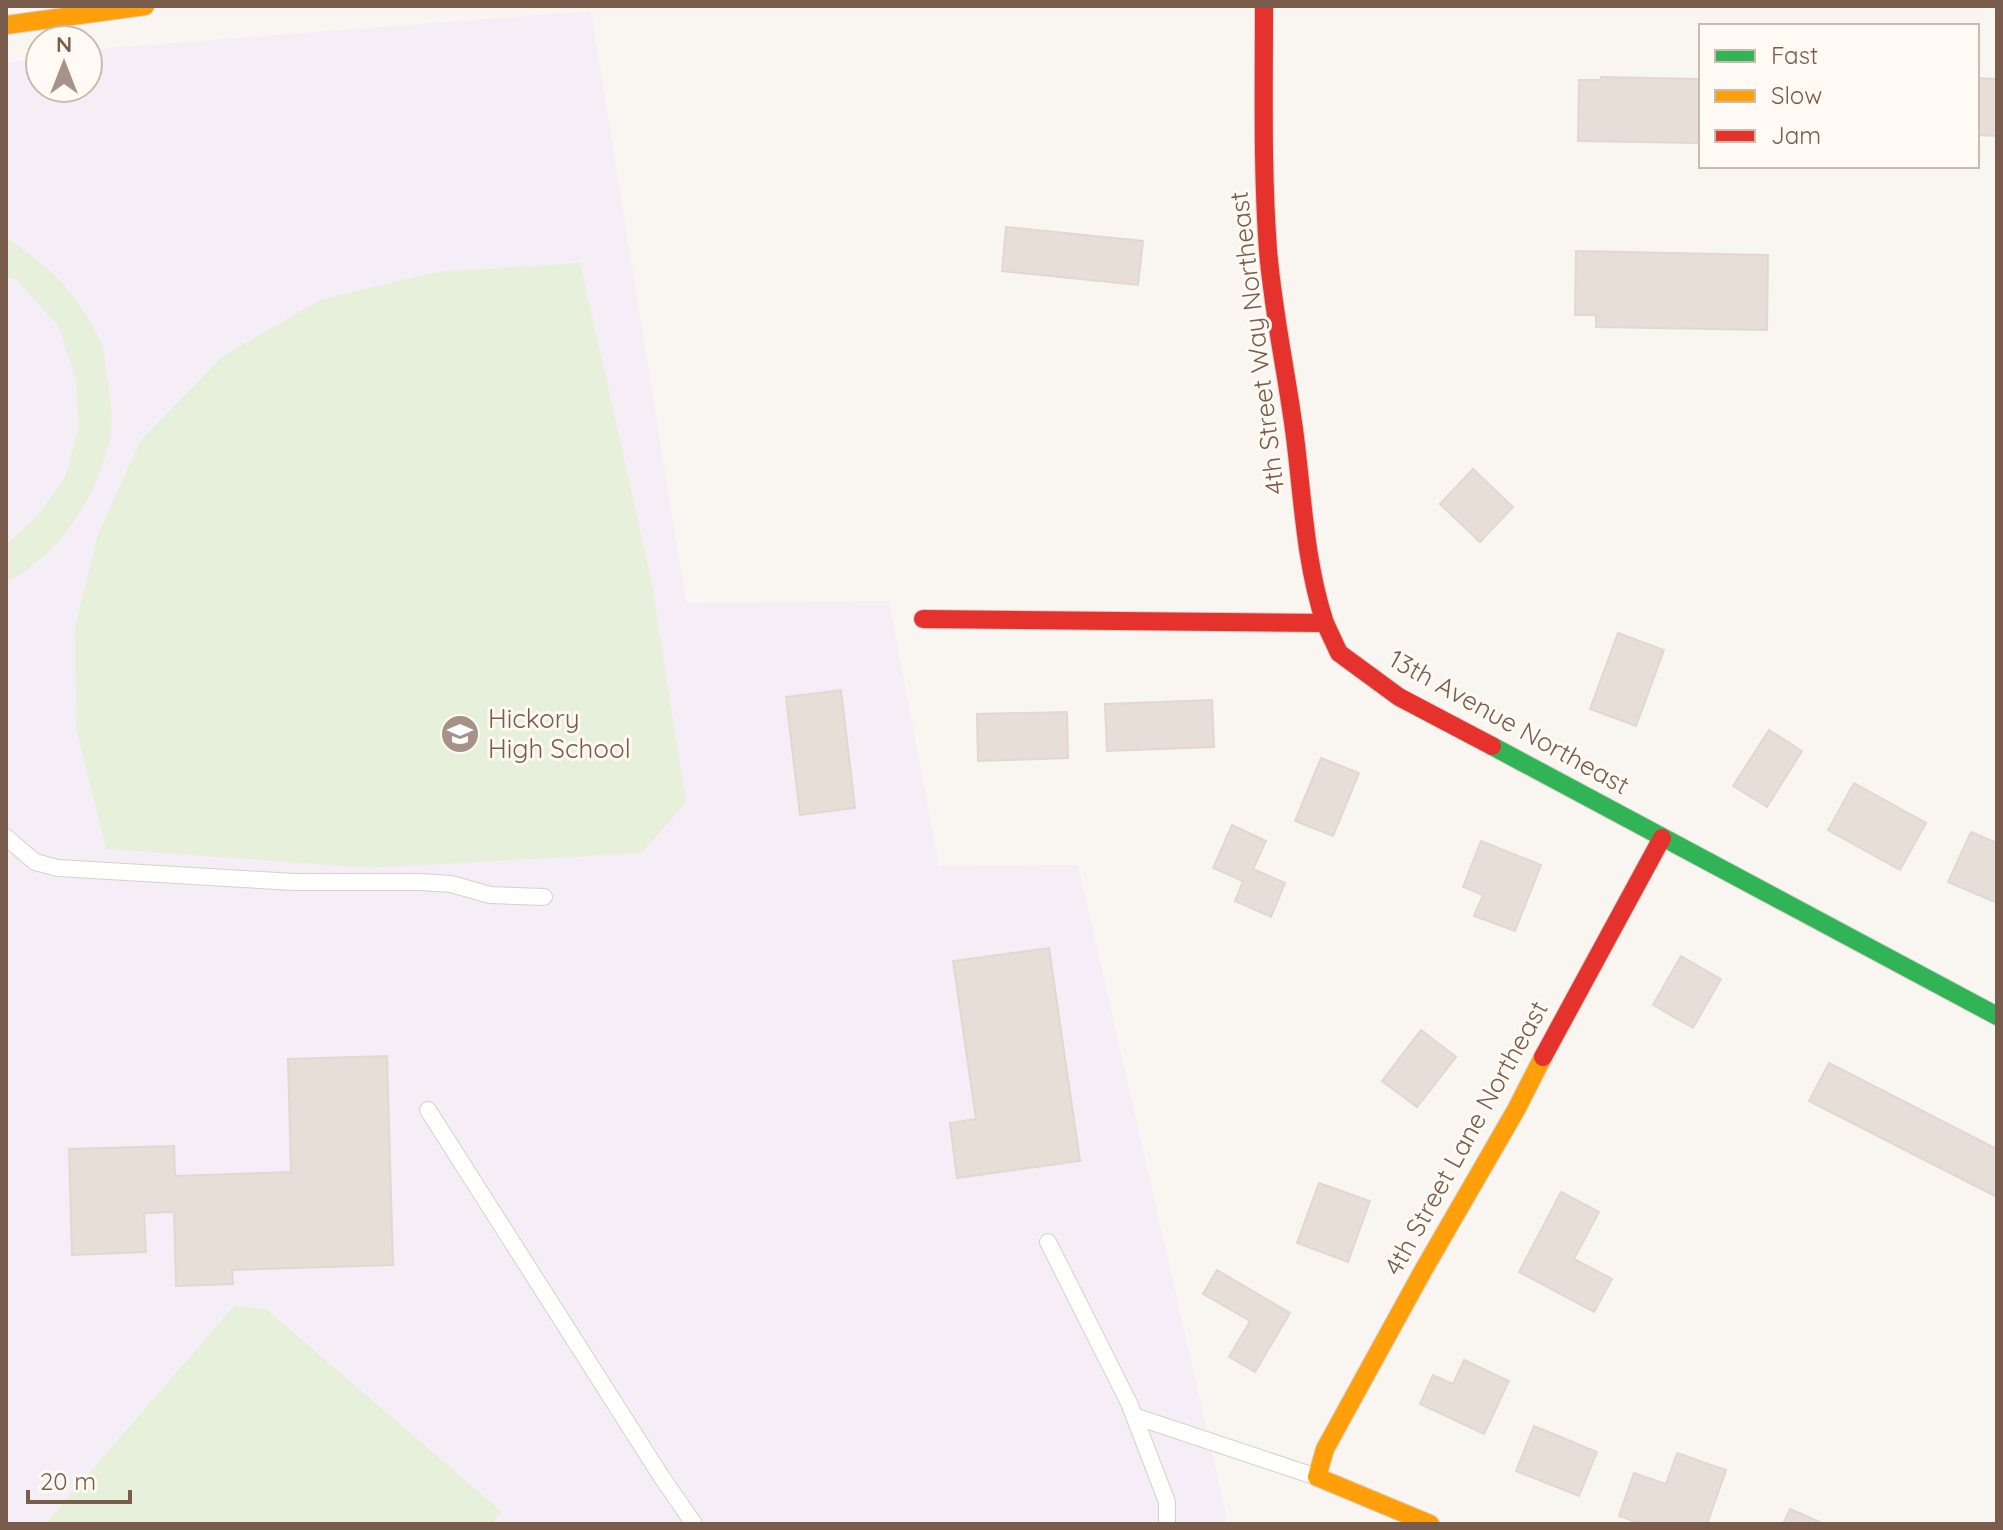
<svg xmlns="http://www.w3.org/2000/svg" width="2003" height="1530" font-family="Quicksand,sans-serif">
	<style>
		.education { fill: #f6eef6 }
		.green { fill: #e7f0db }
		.building { fill: #e6ded7; stroke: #e2d8d2; stroke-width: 2 }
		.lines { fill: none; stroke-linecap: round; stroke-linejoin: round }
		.lane-casing { stroke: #d7d1cb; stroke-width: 18 }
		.fast-casing { stroke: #d9d2cb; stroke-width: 20 }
		.slow-casing { stroke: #d9d2cb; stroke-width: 20 }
		.jam-casing { stroke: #d9d2cb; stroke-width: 20 }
		.lane { stroke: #fefefd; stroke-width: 16 }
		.fast { stroke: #30b455; stroke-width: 18 }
		.slow { stroke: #ff9f0a; stroke-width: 18 }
		.jam { stroke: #e5322d; stroke-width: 18 }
		.labels { text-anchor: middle; stroke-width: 6; stroke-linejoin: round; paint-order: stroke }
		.street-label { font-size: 26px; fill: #7a5c4d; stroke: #fffaf3 }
		.poi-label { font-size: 26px; fill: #7a5c4d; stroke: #fffaf3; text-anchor: start }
	</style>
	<rect width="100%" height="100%" fill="#f9f5f0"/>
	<path class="education" d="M591,11l95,592 203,-2 50,265 139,-1 148,649v10h-1220v-1461l34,-5v30h48v-37l22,-3z"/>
	<path class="green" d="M6,238c37,24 64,47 85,86 4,7 9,15 11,22 3,9 3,21 5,30 3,19 7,42 3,61 -10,57 -52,120 -104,145v-37l33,-31 27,-39 13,-49 -3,-48 -19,-54 -41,-44 -10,-4z
		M580,263l71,316 35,223 -44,51 -272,15 -264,-19 -30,-121 -1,-101 23,-93 43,-94 82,-84 97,-56 117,-28z
		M234,1306l32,3 236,203 -11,12h-446z"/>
	<path class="building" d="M1601,77l100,2v64l-123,-2 1,-61h22z
		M1977,78l20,1v57l-20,-1z
		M1006,227l137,14 -5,44 -136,-14z
		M1576,251l192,4 -1,75 -171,-3v-12h-21z
		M1473,469l40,38 -33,35 -40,-38z
		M1618,633l46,17 -28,76 -46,-17z
		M841,690l14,118 -55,7 -14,-118z
		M1212,700l2,47 -107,4 -2,-47z
		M1067,712l1,46 -90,3 -1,-47z
		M1769,730l33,21 -35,56 -34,-21z
		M1321,758l38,15 -26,63 -38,-15z
		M1854,783l72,40 -26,47 -72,-40z
		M1232,825l34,16 -13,28 32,14 -14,34 -36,-16 8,-20 -30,-13z
		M1971,832l26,11v60l-49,-21z
		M1481,841l60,24 -26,66 -41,-15 9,-21 -20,-8z
		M1049,948l31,213 -123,17 -7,-55 26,-4 -23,-158z
		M1681,956l40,23 -28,49 -40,-23z
		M1421,1030l35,27 -39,50 -35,-26z
		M387,1056l6,209 -161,5 1,14 -57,2 -2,-74 -30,1 2,39 -74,3 -3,-106 105,-3 1,30 116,-4 -3,-113z
		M1829,1063l168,86v48l-188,-96z
		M1319,1183l51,18 -22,61 -51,-19z
		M1561,1192l38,20 -25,47 38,20 -18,33 -75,-40z
		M1217,1270l73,43 -35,59 -26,-15 21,-36 -47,-27z
		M1464,1360l45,21 -25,53 -64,-30 13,-29 20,9z
		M1534,1426l63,26 -18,44 -63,-25z
		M1677,1453l49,17 -19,54h-66l-22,-8 15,-43 32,11z
		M1790,1509l34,15h-41z"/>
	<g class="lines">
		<defs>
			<path id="lane" d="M6,837l29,25 23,6 236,14h127l30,2 39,11 54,2
				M428,1110l233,366 33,48
				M1048,1242l81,161 38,99v22
				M1134,1416l180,60"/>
			<path id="fast" d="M1492,746l505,270"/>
			<path id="slow" d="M6,25l139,-19
				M1430,1524l-113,-47 8,-28 99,-180 92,-159 27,-53"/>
			<path id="jam" d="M1264,6c0,81 -2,163 4,244 5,63 19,124 27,187 8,63 10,125 30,186
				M923,619l402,4 14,30 60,44 93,49
				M1543,1057l119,-219"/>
		</defs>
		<use href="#lane" class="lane-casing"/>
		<use href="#fast" class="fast-casing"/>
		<use href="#slow" class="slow-casing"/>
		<use href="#jam" class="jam-casing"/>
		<use href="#lane" class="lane"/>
		<use href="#fast" class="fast"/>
		<use href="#slow" class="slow"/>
		<use href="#jam" class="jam"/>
	</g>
	<defs>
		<symbol id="school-disc" viewBox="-11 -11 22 22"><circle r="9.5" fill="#a69286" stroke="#fffaf3"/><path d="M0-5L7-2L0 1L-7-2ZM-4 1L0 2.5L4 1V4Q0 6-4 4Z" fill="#fff"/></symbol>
	</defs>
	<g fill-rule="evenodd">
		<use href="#school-disc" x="438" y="712" width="44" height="44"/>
	</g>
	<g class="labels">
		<g class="street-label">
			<text transform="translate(1257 343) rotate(-97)" y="9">4th Street Way Northeast</text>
			<text transform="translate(1509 722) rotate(29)" y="9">13th Avenue Northeast</text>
			<text transform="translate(1466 1138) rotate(-61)" y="9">4th Street Lane Northeast</text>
		</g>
		<g class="poi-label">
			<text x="488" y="728">Hickory<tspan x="488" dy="30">High School</tspan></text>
		</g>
	</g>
	<rect width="2003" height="1530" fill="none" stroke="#7a5c4d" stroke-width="16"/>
	<rect x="1699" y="24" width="280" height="144" fill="#fffaf3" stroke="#cabbb1" stroke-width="2"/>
	<rect x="1715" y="50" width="40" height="12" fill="#30b455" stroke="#cabbb1" stroke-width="2"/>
	<text x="1771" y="64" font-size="24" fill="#7a5c4d">Fast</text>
	<rect x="1715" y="90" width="40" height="12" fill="#ff9f0a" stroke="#cabbb1" stroke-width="2"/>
	<text x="1771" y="104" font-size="24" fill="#7a5c4d">Slow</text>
	<rect x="1715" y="130" width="40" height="12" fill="#e5322d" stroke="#cabbb1" stroke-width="2"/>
	<text x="1771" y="144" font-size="24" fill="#7a5c4d">Jam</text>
	<g transform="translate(64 64)"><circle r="38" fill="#fffaf3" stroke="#cabbb1" stroke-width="2"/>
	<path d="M0-6L14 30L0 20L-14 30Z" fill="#a69286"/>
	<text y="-12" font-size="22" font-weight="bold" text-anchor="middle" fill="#7a5c4d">N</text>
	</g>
	<path d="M28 1490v12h102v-12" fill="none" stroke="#7a5c4d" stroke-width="4"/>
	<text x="40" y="1490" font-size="24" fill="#7a5c4d" stroke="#fffaf3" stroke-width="6" paint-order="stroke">20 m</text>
</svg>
